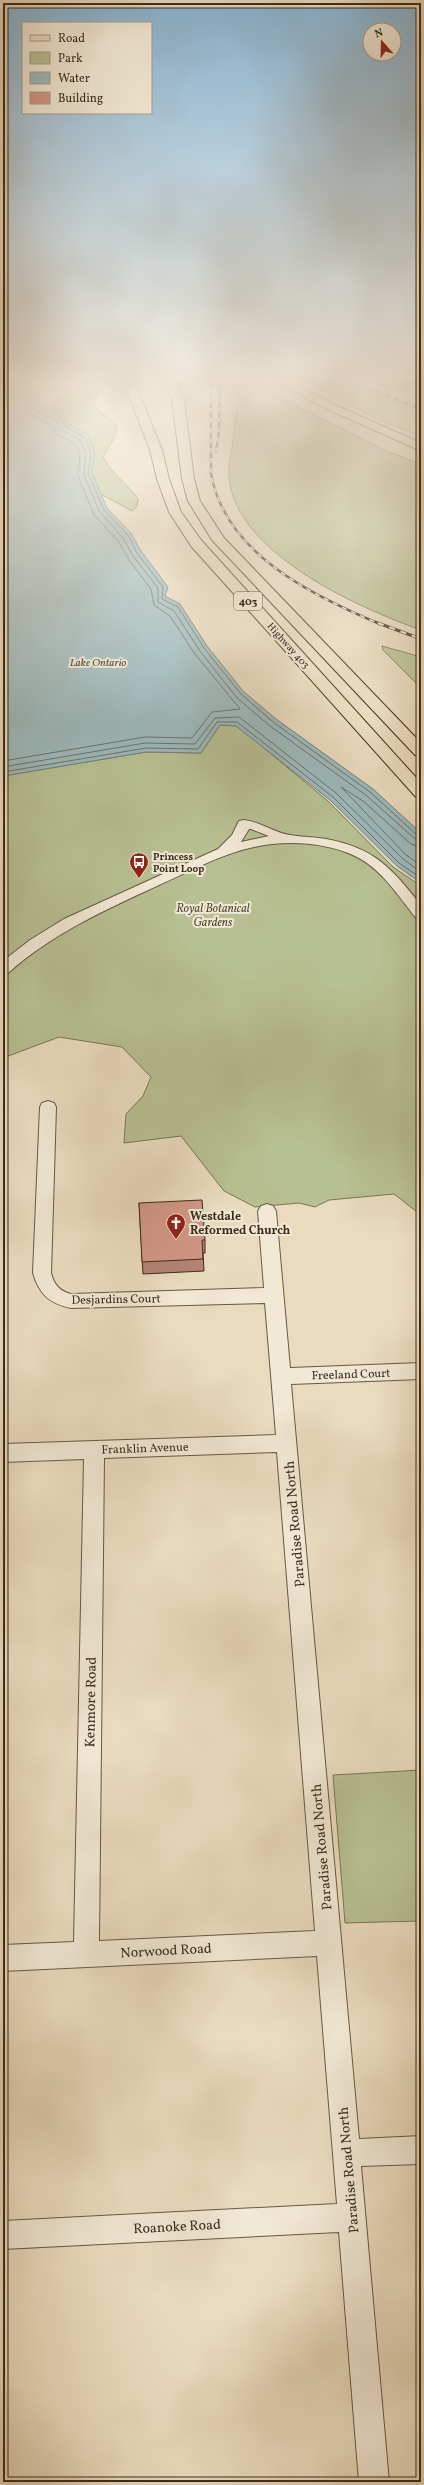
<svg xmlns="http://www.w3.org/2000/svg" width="424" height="2485" font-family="Vollkorn,serif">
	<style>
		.green { fill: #b7c092; stroke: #797656 }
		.water { fill: #9cb9bc; stroke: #75817c }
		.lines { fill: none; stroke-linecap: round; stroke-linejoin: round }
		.shore { stroke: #6c726c; stroke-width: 1 }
		.minor-casing { stroke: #675844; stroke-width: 2 }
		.major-casing { stroke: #3b2c1b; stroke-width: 2 }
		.highway-casing { stroke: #3b2c1b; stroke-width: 2 }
		.minor { fill: #f1e8d5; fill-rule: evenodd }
		.major { fill: #eadbbf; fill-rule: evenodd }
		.highway { fill: #eadbbf; fill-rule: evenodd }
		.rail-far1-casing { stroke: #3b2c1b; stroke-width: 2.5 }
		.rail-casing { stroke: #3b2c1b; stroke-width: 3 }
		.rail-far1 { stroke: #f1e8d5; stroke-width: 1.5; stroke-dasharray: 5; stroke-linecap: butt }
		.rail { stroke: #f1e8d5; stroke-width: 2; stroke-dasharray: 6; stroke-linecap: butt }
		.wall { fill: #b58274; stroke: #3b2c1b }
		.building { fill: #d29787; stroke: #3b2c1b }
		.labels { text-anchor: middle; stroke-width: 4; stroke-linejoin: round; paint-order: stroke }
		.far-street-label { font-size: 10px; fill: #3b2c1b; stroke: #f1e8d5 }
		.far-poi-label { font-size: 10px; font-weight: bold; fill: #3b2c1b; stroke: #f1e8d5; text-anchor: start }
		.shield { fill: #f1e8d5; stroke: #726453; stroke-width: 1 }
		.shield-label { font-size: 11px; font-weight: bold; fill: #3b2c1b }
		.far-water-label { font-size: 11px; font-style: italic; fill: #534f43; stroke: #f1e8d5 }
		.park-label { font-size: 12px; font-style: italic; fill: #544a33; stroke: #f1e8d5 }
		.poi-label { font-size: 12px; font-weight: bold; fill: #3b2c1b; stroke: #f1e8d5; text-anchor: start }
		.street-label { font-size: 12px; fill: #3b2c1b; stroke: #f1e8d5 }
		.near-street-label { font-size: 14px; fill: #3b2c1b; stroke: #f1e8d5 }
	</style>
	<rect width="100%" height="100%" fill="#eadbbf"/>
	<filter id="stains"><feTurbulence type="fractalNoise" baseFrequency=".005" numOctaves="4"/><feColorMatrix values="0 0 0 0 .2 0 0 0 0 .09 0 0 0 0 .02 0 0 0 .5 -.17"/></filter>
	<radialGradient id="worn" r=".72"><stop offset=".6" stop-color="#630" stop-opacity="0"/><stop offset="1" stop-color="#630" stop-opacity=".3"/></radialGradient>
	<path class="green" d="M241,378l148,74 32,12v166c-62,-22 -186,-77 -192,-153 -1,-10 2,-21 3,-30 3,-23 6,-46 9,-69z
		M297,378h39l85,34v24l-40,-15z
		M365,378h20l36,7 -24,7z
		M92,380l8,12 -7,14c29,24 31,15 10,51 9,18 24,26 35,42l-1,7 -5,5 -33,-18 -28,-64 -18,-23 14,-14z
		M382,646l39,11v31l-38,-38z
		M220,725l16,1 16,12 76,63 65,66 28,19v329l-27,-21 -65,6 -14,7 -16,-4 -44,4 -31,-16 -43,-55 -57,7 2,-29 17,-18 8,-19 -29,-30 -63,-10 -56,21v-282l143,-24 55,1z
		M421,1770v151l-76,2 -12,-148z"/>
	<path class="water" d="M3,378h24v5l12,10 3,11 21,10 3,8 23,13 6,18 -3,19 15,36 24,25 10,18 27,36 -3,9 15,8 27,42 36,45 33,28 97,70 48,44v50l-24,-17 -67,-66 -94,-74 -16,-1 -19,28 -55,-1 -143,24z"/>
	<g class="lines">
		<path class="shore" d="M18,378l1,9 12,11 5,13 20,10 5,8 20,12 5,13 -2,21 15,36 24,27 10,18 25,32v14l16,9 26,40 37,47 33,28 97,70 47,42 7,3
			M23,378c1,10 12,17 17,29l20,10 4,8 21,13 6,16 -3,19 16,37 24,25 9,18 26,34 -1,12 16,8 26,41 37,46 32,28 97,70 47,43 4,1
			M3,761l142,-24 47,1 20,-26 28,-3 -45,-55 -25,-38 -16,-11 -3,-16 -22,-29 -10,-18 -25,-27 -16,-39 2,-21 -3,-10 -20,-11 -6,-9 -19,-10 -6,-14 -12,-11 -2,-12
			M3,767l142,-24 50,1 20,-26 24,-1 97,76 67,66 18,13
			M3,772l143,-24 52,1 19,-27h20l96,75 66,66 22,15
			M421,847l-10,-3 -48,-43 -22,-14 65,68 15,10"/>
		<defs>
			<path id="minor" d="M244,820c17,2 31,13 46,15 12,2 24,2 36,4 49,9 65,29 95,66v15l-5,-2c-17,-21 -35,-50 -61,-62 -30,-14 -69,-16 -101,-9 -33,7 -64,24 -95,38 -54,25 -106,48 -151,88l-5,1v-13l27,-21 34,-21 154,-70 14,-14 7,-14zM249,829h2l18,7 -28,6z
				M48,1101l6,2 2,4 -5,166c3,11 8,18 20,21l193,-6 -6,-77 3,-5 6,-2 6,2 3,5 14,157 131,-5v16l-130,5 68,755 62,-3v28l-60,2 28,316h-30l-20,-250 -336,17v-28l334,-17 -20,-248 -314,15v-26l71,-3 10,-483 -81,3v-18l273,-9 -11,-132 -194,5c-21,-4 -32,-14 -38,-35l7,-166 2,-4zM277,1452l38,479 -216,10 5,-483z"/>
			<path id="major" d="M269,378h14l52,27 86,38v8l-94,-42z"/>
			<path id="highway" d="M122,378h11l29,72 7,29 12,33 20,28 220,243v15l-6,-2 -224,-250 -22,-34 -12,-33 -7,-29z
				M164,378h10l10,21 10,80 6,22 24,37 197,205v14l-6,-2 -203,-215 -24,-39 -6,-22 -10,-80z"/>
		</defs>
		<use href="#minor" class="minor-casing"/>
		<use href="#major" class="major-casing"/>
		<use href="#highway" class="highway-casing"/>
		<use href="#minor" class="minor"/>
		<use href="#major" class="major"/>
		<use href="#highway" class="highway"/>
		<defs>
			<path id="rail-far1" d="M211,378v95c13,80 102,123 169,151
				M343,378l78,31
				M216,452l3,-21 1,-53"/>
			<path id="rail" d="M378,623l43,16"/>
		</defs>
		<use href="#rail-far1" class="rail-far1-casing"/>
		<use href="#rail" class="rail-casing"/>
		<use href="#rail-far1" class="rail-far1"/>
		<use href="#rail" class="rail"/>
	</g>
	<path class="wall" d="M139,1203l66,37v13h-2l1,18 -61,3z"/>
	<path class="building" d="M202,1200l3,40h-3l1,19 -61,3 -3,-59z"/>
	<linearGradient id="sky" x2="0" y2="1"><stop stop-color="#89b6d6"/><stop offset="0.52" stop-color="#f6efe2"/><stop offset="1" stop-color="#f6efe2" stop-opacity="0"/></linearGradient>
	<rect width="424" height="726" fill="url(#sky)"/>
	<defs>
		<symbol id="bus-pin" viewBox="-11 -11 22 30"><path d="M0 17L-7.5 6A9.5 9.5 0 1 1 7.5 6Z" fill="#8f2418" stroke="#f1e8d5"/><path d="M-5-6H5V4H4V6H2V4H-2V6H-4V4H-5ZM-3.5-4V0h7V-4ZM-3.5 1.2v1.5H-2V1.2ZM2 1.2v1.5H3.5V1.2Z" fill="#fff"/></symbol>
		<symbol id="church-pin" viewBox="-11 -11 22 30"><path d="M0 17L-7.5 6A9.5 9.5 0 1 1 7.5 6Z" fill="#8f2418" stroke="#f1e8d5"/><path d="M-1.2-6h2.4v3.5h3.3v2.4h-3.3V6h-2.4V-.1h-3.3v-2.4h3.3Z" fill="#fff"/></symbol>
	</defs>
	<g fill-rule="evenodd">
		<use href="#bus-pin" x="128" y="851" width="22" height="30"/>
		<use href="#church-pin" x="165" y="1212" width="22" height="30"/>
	</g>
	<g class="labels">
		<g class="far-street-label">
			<text transform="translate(289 645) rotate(48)" y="4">Highway 403</text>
		</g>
		<g class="far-poi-label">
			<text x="153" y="860">Princess<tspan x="153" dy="12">Point Loop</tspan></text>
		</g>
		<rect class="shield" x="234" y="592" width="28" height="18" rx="3"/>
		<g class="shield-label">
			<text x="248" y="605">403</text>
		</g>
		<g class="far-water-label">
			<text x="98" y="666">Lake Ontario</text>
		</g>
		<g class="park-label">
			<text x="213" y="912">Royal Botanical<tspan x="213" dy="14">Gardens</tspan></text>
		</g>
		<g class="poi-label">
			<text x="190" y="1220">Westdale<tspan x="190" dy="14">Reformed Church</tspan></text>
		</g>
		<g class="street-label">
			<text transform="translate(116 1299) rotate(-1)" y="4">Desjardins Court</text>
			<text transform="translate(351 1374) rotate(-2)" y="4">Freeland Court</text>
			<text transform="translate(145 1448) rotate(-2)" y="4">Franklin Avenue</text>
		</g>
		<g class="near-street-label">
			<text transform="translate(294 1524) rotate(-95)" y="5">Paradise Road North</text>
			<text transform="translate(90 1702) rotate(-89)" y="5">Kenmore Road</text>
			<text transform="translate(321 1847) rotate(-95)" y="5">Paradise Road North</text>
			<text transform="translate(166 1950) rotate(-3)" y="5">Norwood Road</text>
			<text transform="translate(348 2170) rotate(-95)" y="5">Paradise Road North</text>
			<text transform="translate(177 2226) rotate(-3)" y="5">Roanoke Road</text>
		</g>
	</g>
	<rect width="424" height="2485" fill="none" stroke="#eadbbf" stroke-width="16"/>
	<rect x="4" y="4" width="416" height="2477" fill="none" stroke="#3b2c1b" stroke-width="2"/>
	<rect x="8" y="8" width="408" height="2469" fill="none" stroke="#3b2c1b"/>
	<rect x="22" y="22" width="130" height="92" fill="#f1e8d5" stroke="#a89d8b"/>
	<rect x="30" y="35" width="20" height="6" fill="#eadbbf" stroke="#a89d8b"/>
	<text x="58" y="42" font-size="12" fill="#3b2c1b">Road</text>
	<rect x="30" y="52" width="20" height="12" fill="#b7c092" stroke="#a89d8b"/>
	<text x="58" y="62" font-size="12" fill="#3b2c1b">Park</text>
	<rect x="30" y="72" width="20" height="12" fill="#9cb9bc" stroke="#a89d8b"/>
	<text x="58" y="82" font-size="12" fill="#3b2c1b">Water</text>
	<rect x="30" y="92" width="20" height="12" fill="#d29787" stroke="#a89d8b"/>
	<text x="58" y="102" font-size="12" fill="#3b2c1b">Building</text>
	<g transform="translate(382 42) rotate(340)"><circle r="19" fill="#f1e8d5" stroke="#a89d8b"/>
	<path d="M0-3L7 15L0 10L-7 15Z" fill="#8f2418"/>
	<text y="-6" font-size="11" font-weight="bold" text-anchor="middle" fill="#3b2c1b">N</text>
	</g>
	<rect width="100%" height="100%" filter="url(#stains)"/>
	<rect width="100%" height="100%" fill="url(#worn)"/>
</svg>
